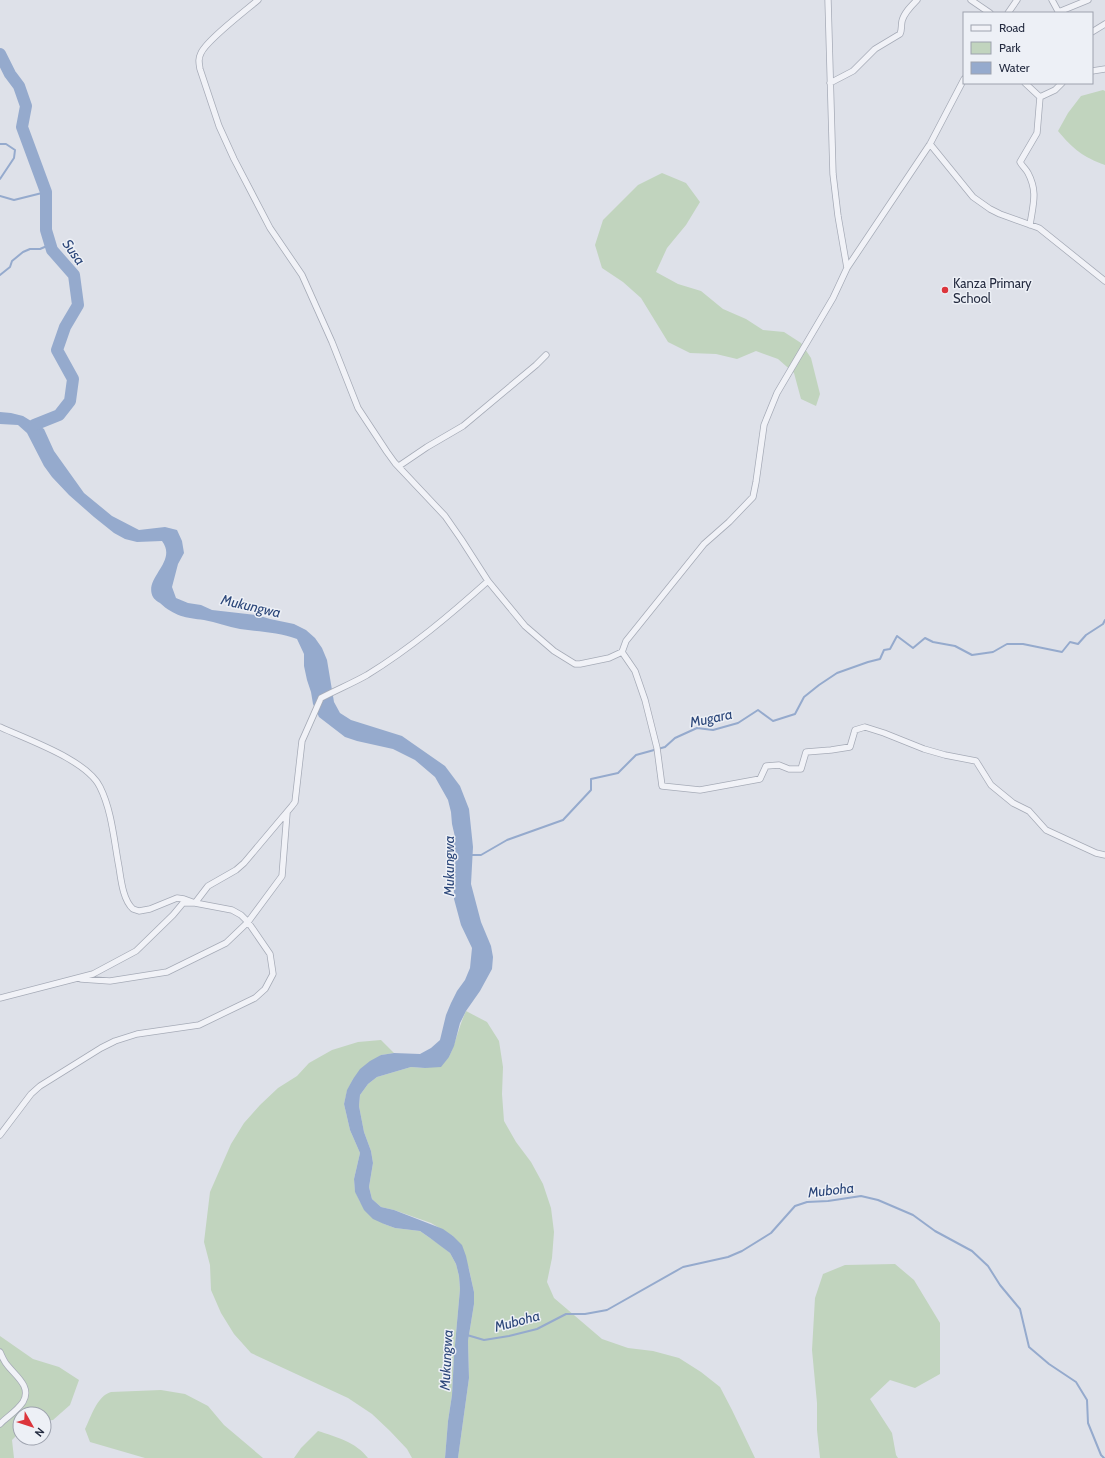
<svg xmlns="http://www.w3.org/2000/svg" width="1105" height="1458" font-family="Cabin,sans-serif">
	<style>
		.green { fill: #c1d4be }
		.water { fill: #95aacd }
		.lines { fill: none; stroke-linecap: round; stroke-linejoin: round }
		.stream { stroke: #95aacd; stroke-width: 2 }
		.river { stroke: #95aacd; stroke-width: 12 }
		.minor-casing { stroke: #a6abb7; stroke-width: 7 }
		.minor { stroke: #f1f2f7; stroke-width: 5.5 }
		.poi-dot { fill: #dc353c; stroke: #edf0f6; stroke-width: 1.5 }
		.labels { text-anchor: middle; stroke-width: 3; stroke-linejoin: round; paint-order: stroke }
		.poi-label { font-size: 13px; fill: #252c41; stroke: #edf0f6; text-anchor: start }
		.water-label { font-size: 14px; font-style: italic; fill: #2b4679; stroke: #edf0f6 }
	</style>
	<rect width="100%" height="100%" fill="#dee1e9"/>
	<path class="green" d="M1103,90l2,1v74c-22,-8 -32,-16 -47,-34l10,-18 13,-17z
		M662,173l24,10 14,19 -14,23 -19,23 -11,24 22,12 23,7 22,18 23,10 17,11 21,2 17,11 10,15 9,36 -4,12 -15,-7 -7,-26 -16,-14 -22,-8 -19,8 -21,-5 -26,-1 -22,-11 -27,-44 -18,-16 -21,-14 -7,-23 8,-25 35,-35z
		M466,1011l21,11 12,19 4,26 -1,27 2,27 12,21 15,20 12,22 8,24 3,24 -2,26 -5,24 7,16 48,41 26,9 25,3 26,7 22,14 19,15 12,23 23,48h-297l11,-80 -1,-37 6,-37v-12l-5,-23 -16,-33 -22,-13 -37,-13 -13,-3 -9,-8 -3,-12 4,-24 -2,-12 -7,-19 -5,-26 1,-11 8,-11 9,-7 34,-10 14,1 24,-11c7,-15 10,-31 17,-46z
		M381,1040l13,13 -13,2 -28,24 -6,12 -3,13 6,26 10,23 -6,26 1,12 5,11 24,22 11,4 25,3 20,14 10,8 6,11 3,12 1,13 -6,67 -2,39 -4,26 -3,37h-33l-5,-9 -17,-18 -18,-17 -24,-16 -97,-45 -17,-19 -13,-21 -10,-23 -1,-25 -6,-23 6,-50 21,-48 13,-21 16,-18 18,-17 19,-12 12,-13 23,-13 26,-8z
		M895,1264l19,16 26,43v51l-25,14 -25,-8 -20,19 22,34 4,22 2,3h-78l-3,-28v-27l-5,-53 3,-52 8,-24 22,-9z
		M0,1336l33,23 26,8 20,13 -9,25 -17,15 -9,1v-7h-24v18l-8,8 2,18h-14z
		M161,1390l24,4 23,12 16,19 39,33h-118l-55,-16 -5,-13c6,-12 12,-33 26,-37z
		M318,1431c18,6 38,11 50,27h-74l7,-10z"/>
	<path class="water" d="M0,412l11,1 12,3 21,13 10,22 30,42 28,23 27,14 26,-3 12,3 5,11 2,12 -6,11 -6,23 4,11 12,5 13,2 11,5 45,5 13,4 24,5 12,6 9,8 7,10 5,12 7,42 6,11 11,7 51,16 10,7 33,23 15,20 9,23 4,38 -2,37 10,38 10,24 2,11 -1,12 -12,22 -14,20 -6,12 -6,23 -5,11 -8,10 -16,1 -14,-1 -34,10 -9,7 -8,11 -1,11 5,26 7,19 2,12 -4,24 3,12 9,8 13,3 49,19 10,7 9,9 4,11 8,36v12l-6,37 1,37 -11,80h-13l3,-37 4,-26 2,-39 6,-67 -1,-13 -3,-12 -6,-11 -20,-15 -10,-7 -25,-3 -11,-4 -11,-5 -9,-9 -9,-18 -1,-13 6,-26 -10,-23 -6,-26 3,-14 6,-11 7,-10 10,-8 11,-6 13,-2 26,1 11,-6 9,-8 6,-25 5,-12 6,-12 8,-11 5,-12 2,-20 -11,-23 -7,-26v-12l-4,-13v-13l5,-24 -3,-13 -1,-12 -3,-12 -13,-23 -20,-17 -22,-11 -36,-8 -12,-4 -26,-20 -6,-13 -2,-12 -4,-12 -3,-14v-12l-7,-15c-18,-7 -37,-7 -57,-10 -12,-2 -24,-7 -36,-9 -18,-2 -30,-4 -44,-17 -2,-1 -6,-4 -7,-6 -10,-19 25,-35 9,-56l-25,1 -12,-3 -11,-6 -20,-16 -25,-22 -17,-18 -8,-11 -17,-33 -9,-8 -18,-1z"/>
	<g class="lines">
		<path class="stream" d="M0,144h6l9,6 -1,8 -14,21
			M0,196l14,4 32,-8
			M0,275l10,-8 2,-6 11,-9 7,-3h10l7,-3 5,4
			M471,855h10l26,-15 56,-20 28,-30v-11l27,-6 18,-18 29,-8 10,-9 22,-10 16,2 25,-7 20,-13 15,11 22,-7 9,-17 15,-12 18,-12 31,-11 12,-3 4,-9 6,-1 7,-13 16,12 12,-10 8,4 22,4 17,9 21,-3 14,-8h16l39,8 8,-10 8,2 8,-9 17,-11 2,-4
			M467,1335l17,5 25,-4 28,-7 29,-15h19l22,-4 76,-43 45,-10 14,-6 29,-18 24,-27 12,-4 21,-1 33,-5 17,4 35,15 22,16 37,20 16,15 12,19 20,24 9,38 20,17 27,18 11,18 1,23 13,32 3,3"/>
		<path class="river" d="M0,54l10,20 9,12 7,20 -4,21 24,65v38l6,20 22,25 4,30 -13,22 -8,23 16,29 -3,22 -11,14 -25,10"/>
		<defs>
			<path id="minor" d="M258,0c-13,11 -51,40 -57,53 -3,6 -2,10 -1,16l19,57 15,33 36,69 32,47 30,67 26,66 29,44 8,11 50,53 16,23 27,42 37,45 29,25 21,13h5l29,-6 13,-6 13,19 10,29 12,48 5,38 38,4 60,-11 6,-13 13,-1 10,4h12l5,-17 25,-2 19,-3 5,-17 10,-3 19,6 40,16 21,6 31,6 15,24 22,18 16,8 17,19 50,23 9,2
				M828,0l5,174 5,42 9,52
				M971,0l19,13
				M1052,0l6,11h3l27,-11
				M1008,13l9,-13
				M1092,32l13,-8
				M1092,71l13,-2
				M830,83l23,-12 22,-22 25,-15c2,-4 1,-8 2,-13 2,-8 9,-15 15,-21
				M1025,83l15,14 -3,36 -17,29c2,4 6,7 8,11 10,19 5,31 2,52
				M1040,97l15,-7 7,-7
				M930,144l43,53 17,12 10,5 39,14 66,53
				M399,466l28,-19 36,-21 73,-61 10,-10
				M622,652l4,-11 78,-97 25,-22 24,-25 3,-15 8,-57 13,-32 56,-95 14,-30 83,-124 34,-65
				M0,727c28,13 87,33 100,60 12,24 14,54 19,80 2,13 4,33 14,42l6,2 11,-2 27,-11 7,1 11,4 37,7 9,5 7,7 22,32 3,20 -8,15 -10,9 -56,27 -62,9 -22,7 -14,7 -61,38 -9,8 -31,41
				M81,979l29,2 57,-9 59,-29 22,-21 34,-46 5,-63
				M0,998l93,-24 43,-23 37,-36 10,-12h12l13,-17 28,-16 8,-7 48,-57 3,-4 7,-61 19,-43c15,-8 32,-15 46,-23 44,-27 83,-60 121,-94
				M0,1352c2,4 4,10 8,14 8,10 24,21 15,36 -6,9 -16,15 -23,22"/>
		</defs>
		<use href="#minor" class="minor-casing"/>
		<use href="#minor" class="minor"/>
	</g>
	<circle class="poi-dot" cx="945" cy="290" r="4"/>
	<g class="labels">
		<g class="poi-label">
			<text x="953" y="288">Kanza Primary<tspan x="953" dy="15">School</tspan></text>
		</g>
		<g class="water-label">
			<text transform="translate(74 252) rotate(54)" y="5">Susa</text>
			<text transform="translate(251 606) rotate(13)" y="5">Mukungwa</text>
			<text transform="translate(711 718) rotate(-12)" y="5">Mugara</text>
			<text transform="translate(449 866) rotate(-90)" y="5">Mukungwa</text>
			<text transform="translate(831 1190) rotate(-6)" y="5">Muboha</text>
			<text transform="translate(517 1321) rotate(-15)" y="5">Muboha</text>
			<text transform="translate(446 1360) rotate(-87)" y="5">Mukungwa</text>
		</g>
	</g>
	<rect x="963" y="12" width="130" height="72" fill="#edf0f6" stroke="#9da2ae"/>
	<rect x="971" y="25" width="20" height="6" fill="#f1f2f7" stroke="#9da2ae"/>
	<text x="999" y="32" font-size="12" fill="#252c41">Road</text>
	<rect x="971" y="42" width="20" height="12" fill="#c1d4be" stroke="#9da2ae"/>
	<text x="999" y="52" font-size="12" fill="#252c41">Park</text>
	<rect x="971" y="62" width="20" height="12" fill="#95aacd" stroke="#9da2ae"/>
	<text x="999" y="72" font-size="12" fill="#252c41">Water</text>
	<g transform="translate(32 1426) rotate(129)"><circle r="19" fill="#edf0f6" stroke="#9da2ae"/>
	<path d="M0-3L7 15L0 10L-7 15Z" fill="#dc353c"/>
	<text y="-6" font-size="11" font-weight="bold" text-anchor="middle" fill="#252c41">N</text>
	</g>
</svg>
